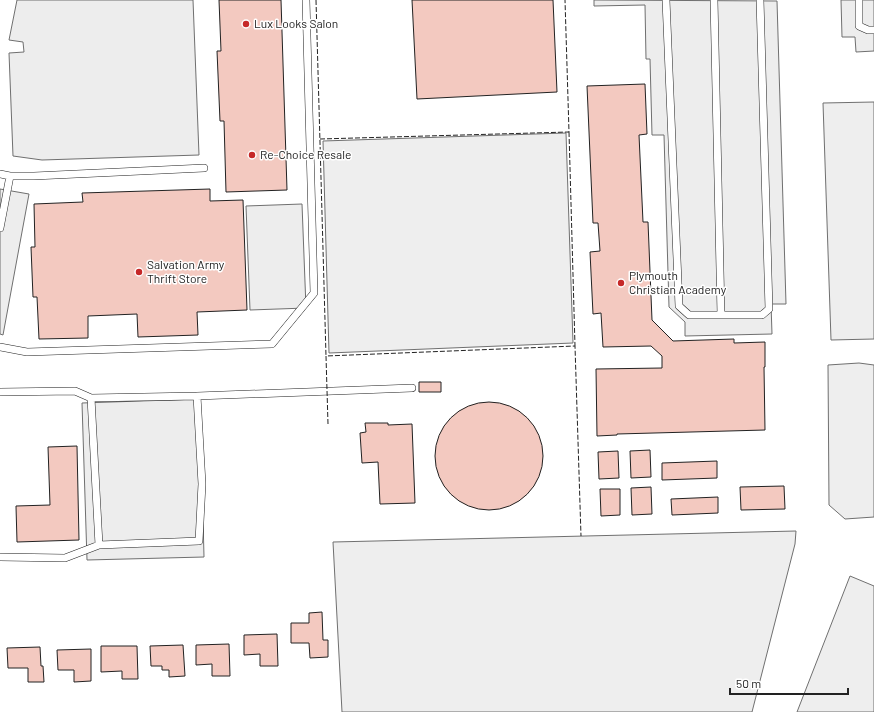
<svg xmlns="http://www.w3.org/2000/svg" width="874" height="712" font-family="Barlow,sans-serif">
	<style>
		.green { fill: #eee; stroke: #6f6f6f }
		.parking { fill: #ededed; stroke: #6f6f6f }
		.building { fill: #f3c9c0; stroke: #222 }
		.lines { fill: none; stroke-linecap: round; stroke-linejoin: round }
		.lane-casing { stroke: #222; stroke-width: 8 }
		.lane { stroke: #fff; stroke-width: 7 }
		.fence { stroke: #222; stroke-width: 1; stroke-dasharray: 5 2; stroke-linecap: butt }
		.poi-dot { fill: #c62828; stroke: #fff; stroke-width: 1.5 }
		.labels { text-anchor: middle; stroke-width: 3; stroke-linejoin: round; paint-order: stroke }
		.poi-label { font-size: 12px; fill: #222; stroke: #fff; text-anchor: start }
	</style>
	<rect width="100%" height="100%" fill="#fff"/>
	<path class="green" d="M874,102v237l-43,1 -8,-237z
		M566,133l7,210 -244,10 -6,-212z
		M859,363l15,2v152l-29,2 -16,-14 -1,-140z
		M796,531l-1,13 -43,168h-410l-9,-170z
		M850,576l24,10v126h-77z"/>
	<path class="parking" d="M17,0h176l6,155 -157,5 -29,-4 -4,-103 15,-1 -1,-10 -14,-2z
		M594,0l183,1 9,303h-15l1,30 -87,2v-14l-16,-15 -5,-172h-12l-2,-76h-4l-1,-54 -51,1z
		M841,0h33v51l-18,1 -1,-15h-13z
		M0,189l29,5 -26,141 -3,-1z
		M302,204l4,104 -56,2 -4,-104z
		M200,399l4,158 -117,3 -5,-157z"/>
	<path class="building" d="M219,0h62l6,190 -61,2 -2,-71h-4l-3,-70h4z
		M412,0h141l4,92 -140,7z
		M645,84l2,50 -8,1 4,87h5l4,98 21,21 61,-2v4l31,-1v25h-1l1,63 -148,4v1l-20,1 -1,-67 66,-1v-12l-11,-10 -48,1 -2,-34 -8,1 -3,-62 10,-1 -2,-28h-5l-6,-137z
		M210,189v12l33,-1 4,110 -50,2 1,23 -60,2 -1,-23 -49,2v22l-49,1 -2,-42h-4l-2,-50h4l-1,-43 49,-2 -1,-9z
		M419,382h22v10h-22z
		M435 456a54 54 0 1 1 108 0a54 54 0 1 1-108 0Z
		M365,423h23v2l24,-1 3,79 -35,1 -2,-42 -16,1 -2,-30 6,-1z
		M77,446l2,94 -62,2 -1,-36 34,-1 -2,-58z
		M650,450l1,27 -20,1 -1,-27z
		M618,451l1,27 -20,1 -1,-27z
		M717,461v17l-55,2v-17z
		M784,486l1,23 -44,1 -1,-23z
		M651,487l1,27 -20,1 -1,-27z
		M600,489h20v26l-19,1z
		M718,497v16l-46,2 -1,-16z
		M322,612l1,28h5v17l-18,1 -1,-15h-18v-20h18v-10z
		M277,634l1,32h-18v-12l-16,1v-20z
		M229,644l1,32h-18v-12l-16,1v-20z
		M183,645l2,31 -16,1v-7h-7v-4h-11l-1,-20z
		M101,646h36l1,33h-16v-8l-21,1z
		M40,647l1,19h2l1,16h-16v-14h-20l-1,-20z
		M91,649v32l-17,1v-12h-16l-1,-20z"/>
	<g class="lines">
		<defs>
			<path id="lane" d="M666,0l13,306 10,9h73l7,-6 -9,-309
				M714,0l7,315
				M859,0v26l9,4h6
				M0,174l10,2h24l170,-8
				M0,228l10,-52
				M0,347l27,5 245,-8 42,-51 -8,-293
				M0,392l75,-1 16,7
				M197,396l215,-8
				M0,557l65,1 34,-13 100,-4 3,-57 -5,-88 -106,2 8,147"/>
		</defs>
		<use href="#lane" class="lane-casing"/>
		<use href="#lane" class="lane"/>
		<path class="fence" d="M316,0l10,356
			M569,132l6,214
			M320,139l249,-7 -4,-132
			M328,424l-2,-68 249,-10 6,190"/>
	</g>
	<g class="poi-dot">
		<circle cx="246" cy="24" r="4"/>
		<circle cx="252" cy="155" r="4"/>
		<circle cx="139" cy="272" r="4"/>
		<circle cx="621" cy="283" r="4"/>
	</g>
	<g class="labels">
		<g class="poi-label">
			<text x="254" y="28">Lux Looks Salon</text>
			<text x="260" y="159">Re-Choice Resale</text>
			<text x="147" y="269">Salvation Army<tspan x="147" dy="14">Thrift Store</tspan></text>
			<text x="629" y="280">Plymouth<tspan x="629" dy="14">Christian Academy</tspan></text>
		</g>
	</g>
	<path d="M730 688v6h118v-6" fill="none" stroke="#222222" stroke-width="2"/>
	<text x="736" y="688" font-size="12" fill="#222222" stroke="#ffffff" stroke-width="3" paint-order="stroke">50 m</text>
</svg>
